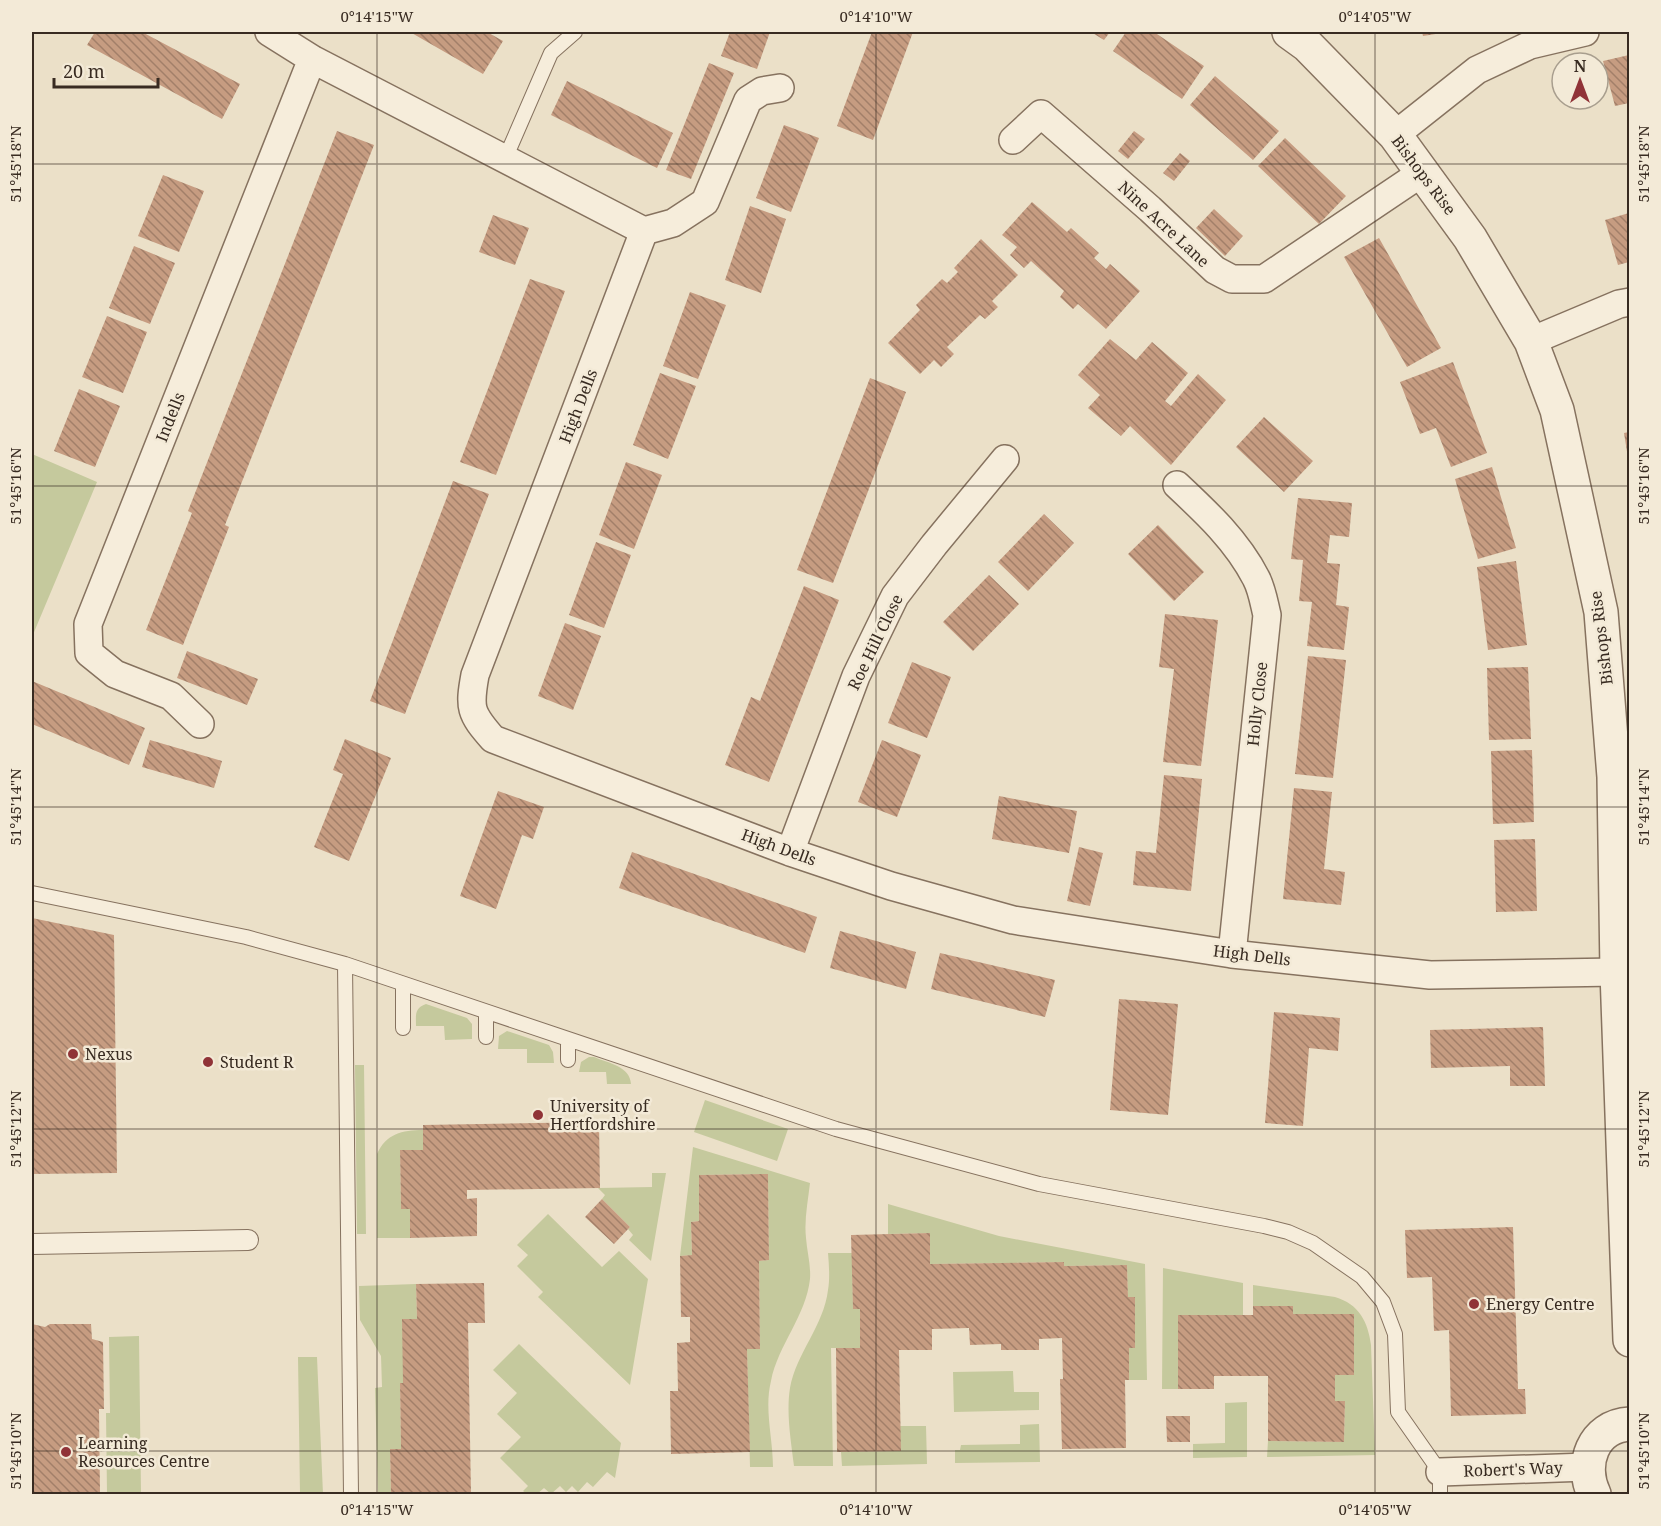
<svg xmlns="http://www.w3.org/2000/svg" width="1661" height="1526" font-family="'Noto Serif',serif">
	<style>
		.grass { fill: #c5c99d }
		.building { fill: url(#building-back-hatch) }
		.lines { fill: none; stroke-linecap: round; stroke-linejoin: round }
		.service-casing { stroke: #86725f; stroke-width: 16 }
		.pedestrian-casing { stroke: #86725f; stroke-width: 22 }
		.minor-casing { stroke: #86725f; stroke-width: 30 }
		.tertiary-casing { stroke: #86725f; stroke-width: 36 }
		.service { stroke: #f6eddb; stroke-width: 14 }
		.pedestrian { stroke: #f6eddb; stroke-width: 20 }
		.minor { stroke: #f6eddb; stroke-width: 27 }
		.tertiary { stroke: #f6eddb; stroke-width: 33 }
		.ticks { fill: none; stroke: #382b21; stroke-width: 1.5; stroke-opacity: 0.45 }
		.poi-dot { fill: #903337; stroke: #f3ead7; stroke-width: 2 }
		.labels { text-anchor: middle; stroke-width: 5; stroke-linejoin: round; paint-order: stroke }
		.street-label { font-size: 16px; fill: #382b21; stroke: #f3ead7 }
		.poi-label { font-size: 16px; fill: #382b21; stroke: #f3ead7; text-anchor: start }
		.neatline { fill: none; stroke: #382b21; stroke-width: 2 }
		.ticks-label { font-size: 15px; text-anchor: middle; fill: #382b21 }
	</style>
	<defs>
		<pattern id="building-back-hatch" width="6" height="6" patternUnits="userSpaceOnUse" patternTransform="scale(1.5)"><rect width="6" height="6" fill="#c69c81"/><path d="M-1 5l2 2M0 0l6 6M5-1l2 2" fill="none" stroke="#a27f69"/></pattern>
	</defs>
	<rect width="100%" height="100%" fill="#ebe0c8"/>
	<path class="grass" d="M32,454l65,28 -65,155z
		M426,1004l41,14 5,6v15l-27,1 -1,-14h-28c0,-10 -2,-18 10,-22z
		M507,1031l42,14 4,7 1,11h-27v-14h-29l1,-13z
		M589,1057h5c14,6 36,9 37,27h-24l-1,-12h-27l2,-10z
		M355,1065h9l2,169h-9z
		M705,1100l83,29 -11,32 -83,-29z
		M423,1130v20l-23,1 1,57 9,1v29h-33v-84c9,-20 25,-24 46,-24z
		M693,1147l117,36c-2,18 -6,37 -4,55 1,14 5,27 4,41 -4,37 -32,66 -39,102 -7,28 2,57 2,86h-23l-3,-118h13l-1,-88 10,-1 -1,-86 -69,1v46l-8,1 1,33 -12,1z
		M652,1173h14l-15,88 -22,-21 4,-5 -5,-6 2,-2 -28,-28 3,-4 -7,-7 54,-1z
		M888,1204l111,32 146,28 2,116h-18v-32l6,-1v-50h-7l-1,-32 -63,1 -1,-4 -133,2v-31l-42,1z
		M548,1214l54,53 17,-16 29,28 -18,106 -92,-88 5,-5 -26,-26 11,-11 -11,-10z
		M828,1253h24l1,55 7,1v39h-29l2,118h-39c-3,-25 -8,-53 -4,-78 6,-34 34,-63 38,-98 2,-12 1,-25 0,-37z
		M1163,1268l80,15v32l-65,74h-16z
		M416,1284l1,35h-14v64h-3l1,66 -11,1 1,44h-13l-3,-106 7,-1 -1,-31 -21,-36 -1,-34z
		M1253,1285l82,12c24,7 33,25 36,48l4,110 -108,2 1,-16 76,1 1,-40 -10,-1v-26h19v-61h-61v-8h-40z
		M139,1336l2,158h-34l-1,-81h4l-1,-76z
		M519,1344l102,99 -6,35 -8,-6 -14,15 -6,-5 -9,10 -6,-6 -6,6 -6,-6 -9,8 -7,-6 -7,6h-10l-4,-3 5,-5 -28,-28 21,-21 -24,-23 20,-21 -24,-23z
		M298,1357h19l6,137h-23z
		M1013,1371l1,21h25v18l-85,2 -1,-40z
		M1247,1402v55l-54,1v-14l32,-1v-40z
		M1039,1424l1,38 -85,1v-13h5l1,-5 59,-1v-19z
		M900,1426h26l1,38 -85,2 -1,-14 59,-1z
		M1377,1492v2h-110z"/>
	<path class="building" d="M95,32h47l98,52 -18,35 -135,-74z
		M410,32h77l16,9 -20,33z
		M730,32h40l-13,37 -36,-13z
		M872,32h41l-40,108 -36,-14z
		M1091,32h19l-6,8z
		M1126,32h28l50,34 -22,33 -69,-48z
		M1422,32h19l1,1 -19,3z
		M1629,55v48l-14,3 -12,-45z
		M709,63l25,10 -43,106 -25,-9z
		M1215,76l64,55 -26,29 -63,-55z
		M567,81l106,52 -16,35 -106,-53z
		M784,125l35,13 -28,74 -35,-14z
		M337,131l37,14 -149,380 4,2 -46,118 -37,-15 46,-117 -4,-2z
		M1134,131l11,8 -17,20 -10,-8z
		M1285,138l61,58 -27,28 -61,-58z
		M1180,153l10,8 -16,20 -11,-8z
		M163,175l41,16 -25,61 -41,-16z
		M1032,202l35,30 4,-4 28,25 -5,5 12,11 4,-5 30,27 -34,38 -28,-25 -5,5 -13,-12 4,-6 -33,-30 -7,7 -14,-13 7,-8 -15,-12z
		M750,206l36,13 -25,74 -36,-13z
		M1214,209l29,27 -18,20 -29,-28z
		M1629,213v49l-11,3 -13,-45z
		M493,215l36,13 -14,37 -36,-13z
		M1379,238l62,110 -34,19 -63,-110z
		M981,239l37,36 -26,26 6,6 -13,12 -5,-4 -33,32 7,7 -13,13 -7,-7 -14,14 -32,-31 32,-33 -4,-5 26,-26 5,4 11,-11 -4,-4z
		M134,246l41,17 -25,61 -41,-16z
		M530,279l35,12 -69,184 -36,-13z
		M690,292l36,13 -28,74 -35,-13z
		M107,316l40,16 -24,61 -41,-16z
		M1110,339l26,21 16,-18 36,31 -23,28 6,5 27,-32 28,26 -55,65 -41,-39 -9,10 -33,-28 12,-13 -22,-20z
		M1453,362l34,91 -36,14 -15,-39 -16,6 -20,-52z
		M660,373l36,13 -28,73 -35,-14z
		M870,378l36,14 -73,191 -36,-13z
		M79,389l41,17 -25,61 -41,-16z
		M1264,417l49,44 -29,31 -48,-45z
		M1629,432v26h-1l-4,-25z
		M626,462l36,13 -28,74 -35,-14z
		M1492,467l24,81 -38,11 -23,-80z
		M453,481l36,13 -84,220 -35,-13z
		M1298,498l54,5 -3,34 -19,-2 -3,28 13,1 -4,41 13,2 -5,43 -37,-4 5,-44 -13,-1 4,-41 -12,-1z
		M1044,514l30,29 -46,48 -30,-29z
		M1158,525l46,47 -30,29 -46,-47z
		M596,542l35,13 -27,73 -35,-13z
		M1516,561l11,84 -39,5 -11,-83z
		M989,575l30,29 -46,47 -30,-29z
		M804,586l35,14 -70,182 -44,-17 26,-68 9,4z
		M1165,614l53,6 -17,146 -38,-4 11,-93 -15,-2z
		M565,623l36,13 -28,74 -35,-14z
		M187,651l71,28 -11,26 -70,-27z
		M1308,656l38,4 -13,118 -38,-4z
		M912,662l39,15 -24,61 -39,-15z
		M1528,667l3,72 -42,1 -2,-72z
		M32,681l113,47 -16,37 -97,-41z
		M345,739l46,19 -42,103 -35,-14 29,-73 -10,-4z
		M150,740l72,21 -8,27 -72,-21z
		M882,740l39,15 -24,62 -39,-15z
		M1532,750l2,72 -41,2 -2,-73z
		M1164,775l38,4 -11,112 -58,-6 3,-34 20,2z
		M1294,788l38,4 -8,77 21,3 -4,33 -58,-6z
		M498,791l46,16 -11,32 -11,-4 -26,74 -36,-13z
		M999,796l78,15 -8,42 -77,-14z
		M1535,839l2,72 -41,1 -2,-72z
		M1079,847l24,6 -13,53 -23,-5z
		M632,852l185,65 -12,36 -186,-65z
		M32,918l82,17 3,238 -85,1z
		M840,931l76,21 -10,37 -76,-21z
		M940,953l115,27 -10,37 -114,-28z
		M1119,999l59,5 -10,111 -58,-5z
		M1274,1012l66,6 -2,33 -29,-3 -6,78 -38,-3z
		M1543,1027l2,59h-35v-20l-79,2 -1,-38z
		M599,1122l1,66 -133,2v9l10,-1v38l-67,2v-29h-9l-1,-59h23v-25z
		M768,1174l1,86 -10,1 1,88h-13l3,103 -79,2 -1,-63h8l-1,-48 13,-1v-25h-9l-1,-61 12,-1 -1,-33 8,-1v-46z
		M602,1199l28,28 -16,17 -29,-27z
		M1513,1227l5,162h7l1,25 -75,2 -2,-86 -15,1 -2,-54 -25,1 -2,-48z
		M930,1233v31l134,-2v4l63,-1 1,32h7v51h-6v32h-4l1,68 -64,1 -2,-70h3l-1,-41 -23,1v11h-38v-6l-31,1 -1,-17 -37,1v21h-33l2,101 -64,1 -1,-104h24v-39h-7l-2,-74z
		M484,1283l1,40h-17l3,171h-80l-1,-45h11l-1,-66h3l-1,-64h15l-1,-35z
		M1253,1306h40v8h61v61h-19v26h10l-1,41 -76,-1v-65h-54v13h-36v-74h75z
		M32,1324l13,3 5,-3h41l1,15 11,3 1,67h-5l1,85h-68z
		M1166,1416h24v26h-23z"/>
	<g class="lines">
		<defs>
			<path id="service" d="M505,159l46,-106 24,-21
				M32,893l214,44 99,27 491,165 203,55 225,42 24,6 25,11 49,34 21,25 12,32 3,78 42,60v22
				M345,964l6,530
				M403,984v44
				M486,1012v25
				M568,1040v20"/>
			<path id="pedestrian" d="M32,1244l216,-4"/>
			<path id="minor" d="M269,32l43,27 332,172 -169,444c-6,33 -5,38 18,64l297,113 101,34 122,34 219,34 198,21 187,-3
				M1395,135l82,-65 53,-25 55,-13
				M1013,140l28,-26 109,95 65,61 17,9h32l159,-107
				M644,231l29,-8 32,-21 43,-102 14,-9 18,-3
				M1531,341l88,-37 11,-2
				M1177,485c30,28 60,56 79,93 6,11 8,25 11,37l-35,339
				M200,724l-29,-28 -56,-22 -26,-21 -1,-29 224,-565
				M790,852l66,-176 39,-80 39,-51 71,-86
				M1440,1472l147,-5"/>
			<path id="tertiary" d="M1289,32l18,13 88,90 75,103 61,103 26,69 44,202 13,165 3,195 13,368
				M1594,1494c-14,-29 -2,-68 36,-70"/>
		</defs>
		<use href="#service" class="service-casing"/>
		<use href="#pedestrian" class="pedestrian-casing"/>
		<use href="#minor" class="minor-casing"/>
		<use href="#tertiary" class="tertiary-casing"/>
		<use href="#service" class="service"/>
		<use href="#pedestrian" class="pedestrian"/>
		<use href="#minor" class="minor"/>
		<use href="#tertiary" class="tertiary"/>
	</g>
	<path class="ticks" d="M377,32v1462M876,32v1462M1375,32v1462M32,164h1598M32,486h1598M32,807h1598M32,1129h1598M32,1451h1598"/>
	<g class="poi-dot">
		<circle cx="73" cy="1054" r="6"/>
		<circle cx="208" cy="1062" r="6"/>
		<circle cx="538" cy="1115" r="6"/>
		<circle cx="1474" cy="1304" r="6"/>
		<circle cx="66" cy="1452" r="6"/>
	</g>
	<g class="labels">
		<g class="street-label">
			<text transform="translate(1424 175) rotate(53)" y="6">Bishops Rise</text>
			<text transform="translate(1164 224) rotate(43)" y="6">Nine Acre Lane</text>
			<text transform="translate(578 406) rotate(-69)" y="6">High Dells</text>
			<text transform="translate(170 417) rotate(-68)" y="6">Indells</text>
			<text transform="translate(1601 638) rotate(-97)" y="6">Bishops Rise</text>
			<text transform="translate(875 642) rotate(-64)" y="6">Roe Hill Close</text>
			<text transform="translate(1257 704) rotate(-84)" y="6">Holly Close</text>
			<text transform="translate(779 847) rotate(20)" y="6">High Dells</text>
			<text transform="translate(1252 955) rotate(7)" y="6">High Dells</text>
			<text transform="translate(1513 1469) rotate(-2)" y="6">Robert's Way</text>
		</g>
		<g class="poi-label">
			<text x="85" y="1060">Nexus</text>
			<text x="220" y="1068">Student R</text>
			<text x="550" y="1112">University of<tspan x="550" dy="18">Hertfordshire</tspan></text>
			<text x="1486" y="1310">Energy Centre</text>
			<text x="78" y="1449">Learning<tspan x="78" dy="18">Resources Centre</tspan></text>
		</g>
	</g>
	<rect width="1661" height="1526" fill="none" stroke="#f3ead7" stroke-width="66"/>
	<g transform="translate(1580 81)"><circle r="28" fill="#f3ead7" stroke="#a89e8e" stroke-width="1.5"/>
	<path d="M0-4.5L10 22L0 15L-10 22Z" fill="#903337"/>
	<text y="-9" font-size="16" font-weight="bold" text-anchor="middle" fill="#382b21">N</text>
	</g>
	<path d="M54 78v9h104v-9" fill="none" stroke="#382b21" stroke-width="3"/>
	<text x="63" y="78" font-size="18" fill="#382b21" stroke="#f3ead7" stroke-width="4.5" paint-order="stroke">20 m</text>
	<rect x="33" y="33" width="1595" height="1460" class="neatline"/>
	<g class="ticks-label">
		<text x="377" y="22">0°14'15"W</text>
		<text x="876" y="22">0°14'10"W</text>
		<text x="1375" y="22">0°14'05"W</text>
		<text transform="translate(16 164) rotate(-90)" y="5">51°45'18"N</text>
		<text transform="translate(1644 164) rotate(-90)" y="5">51°45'18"N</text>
		<text transform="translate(16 486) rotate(-90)" y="5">51°45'16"N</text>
		<text transform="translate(1644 486) rotate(-90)" y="5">51°45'16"N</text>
		<text transform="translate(16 807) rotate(-90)" y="5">51°45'14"N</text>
		<text transform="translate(1644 807) rotate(-90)" y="5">51°45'14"N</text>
		<text transform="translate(16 1129) rotate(-90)" y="5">51°45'12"N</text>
		<text transform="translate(1644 1129) rotate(-90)" y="5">51°45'12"N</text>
		<text transform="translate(16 1451) rotate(-90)" y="5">51°45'10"N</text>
		<text transform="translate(1644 1451) rotate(-90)" y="5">51°45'10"N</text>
		<text x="377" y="1515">0°14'15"W</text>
		<text x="876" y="1515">0°14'10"W</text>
		<text x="1375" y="1515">0°14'05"W</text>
	</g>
</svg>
